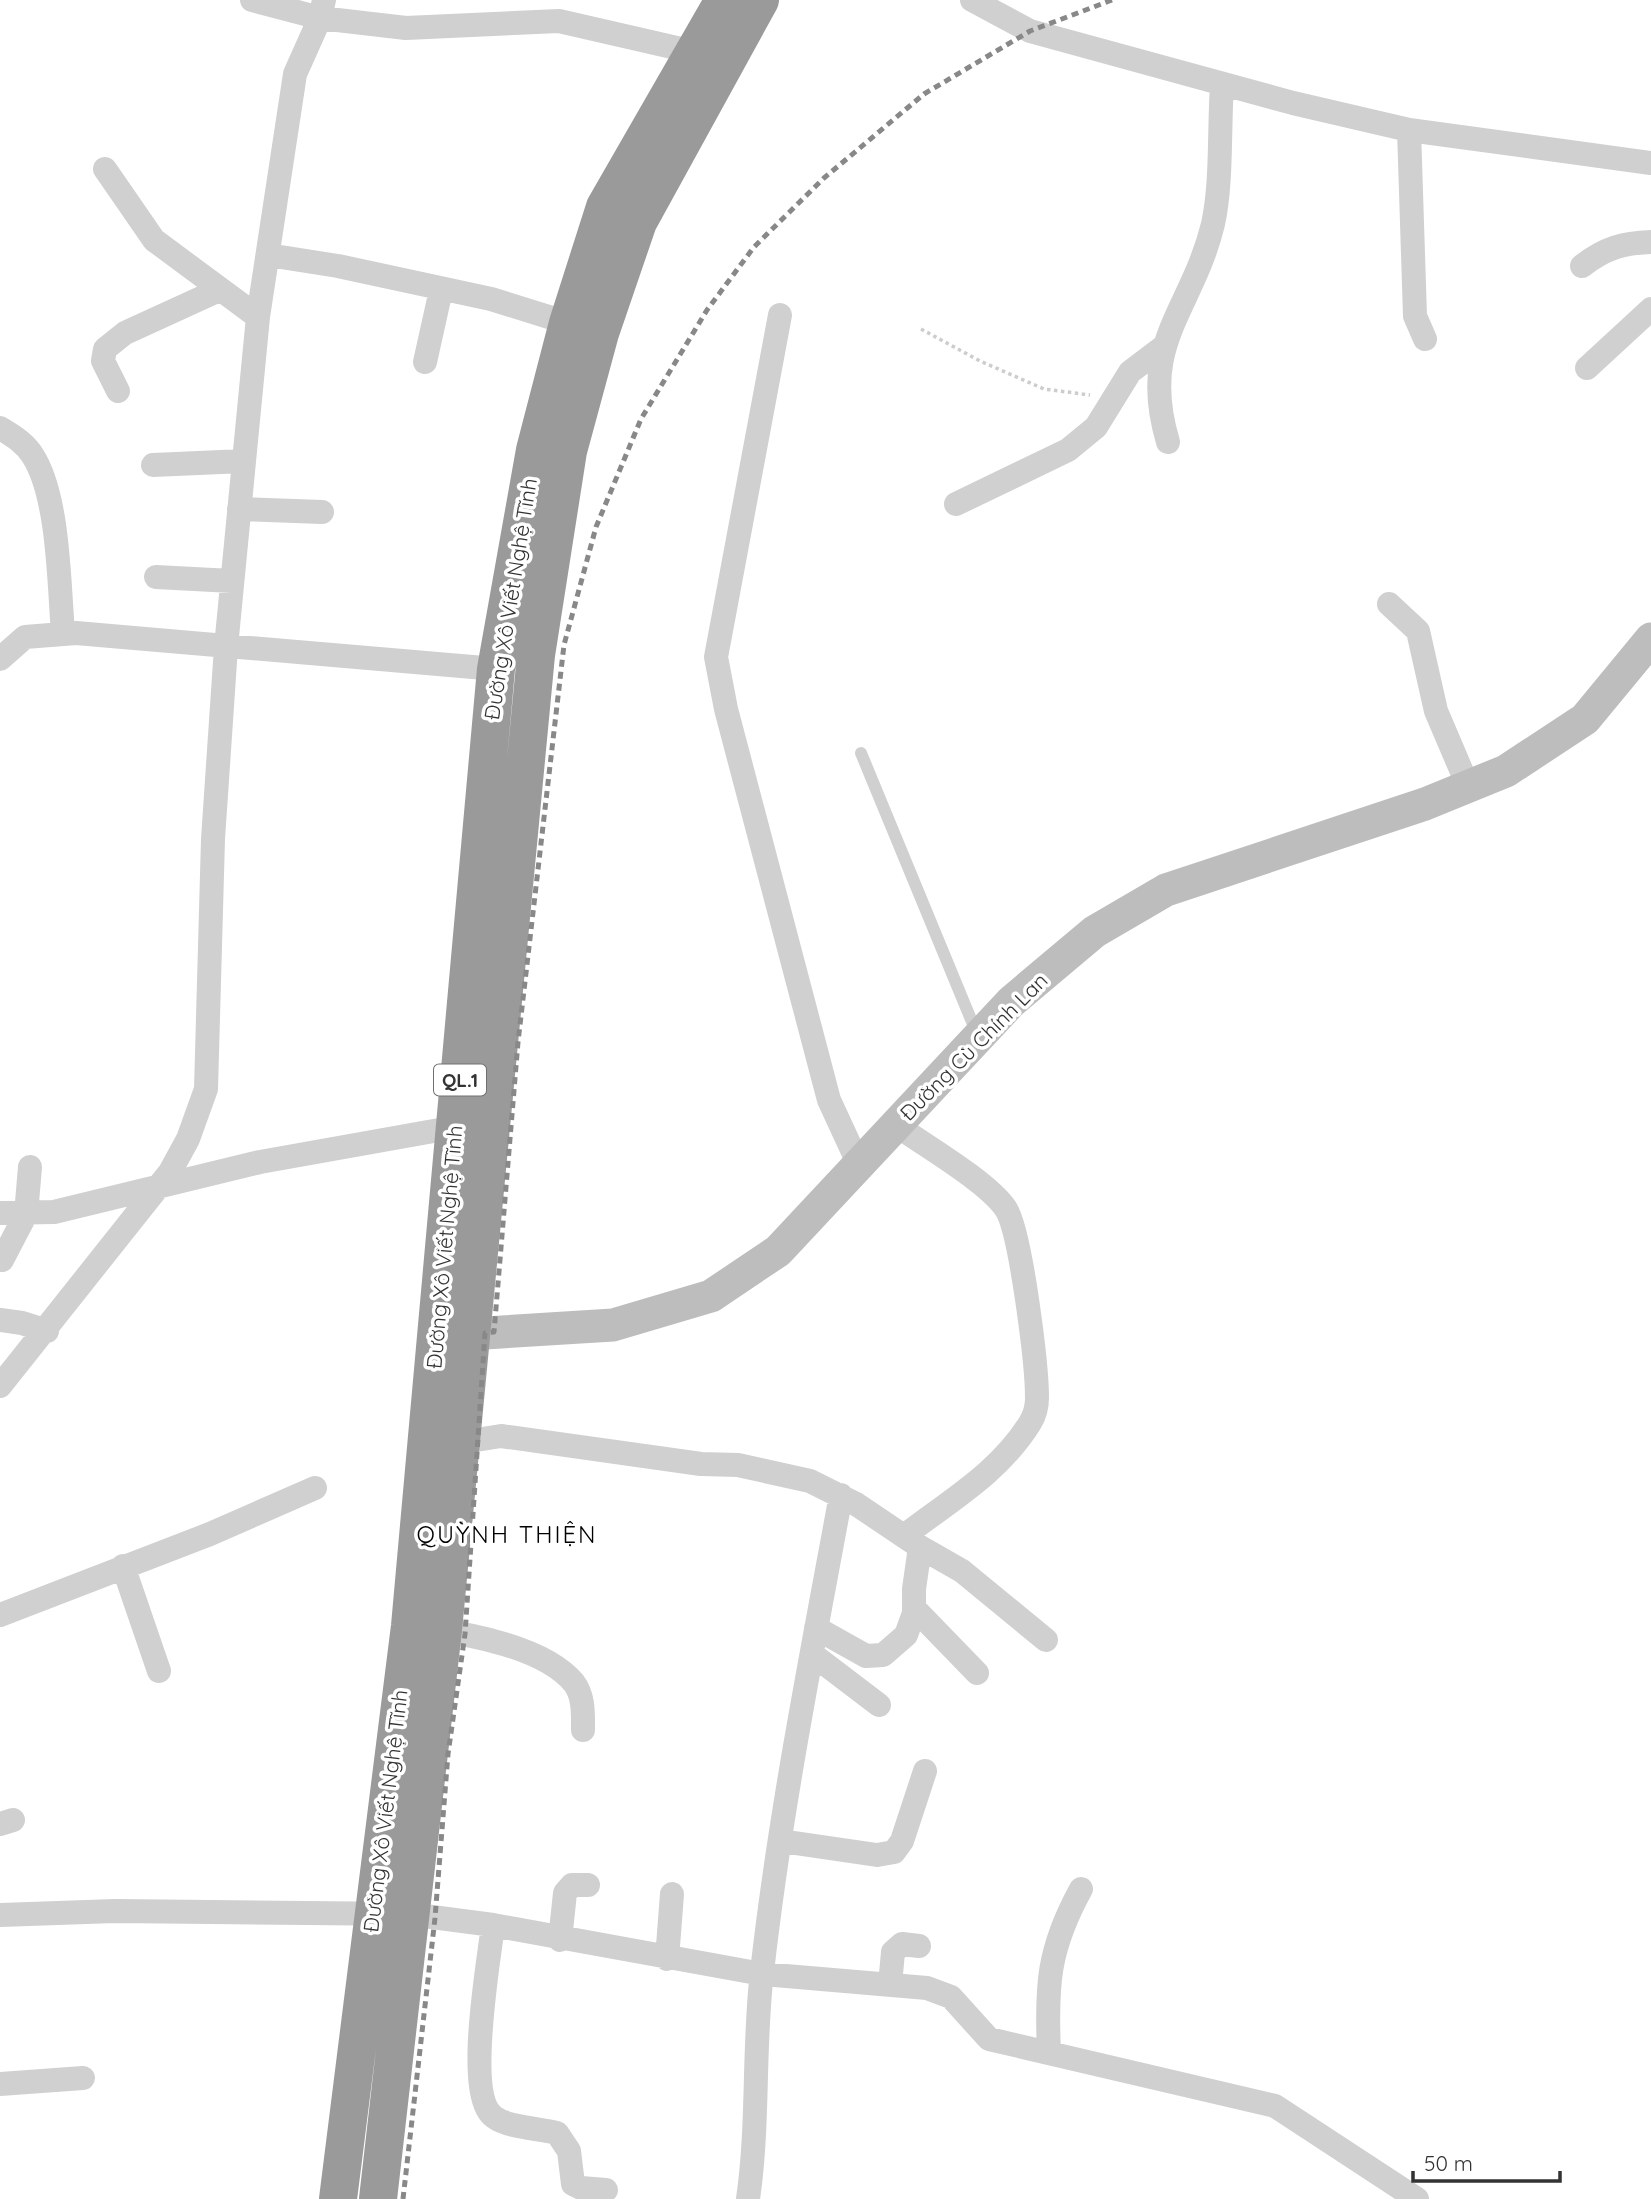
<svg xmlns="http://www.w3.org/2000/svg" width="1651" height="2199" font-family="Quicksand,sans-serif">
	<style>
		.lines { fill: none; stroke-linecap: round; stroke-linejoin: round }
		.path { stroke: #cdcdcd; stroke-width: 3.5; stroke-dasharray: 3.5 3.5; stroke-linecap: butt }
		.lane { stroke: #d0d0d0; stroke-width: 12 }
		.street { stroke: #d0d0d0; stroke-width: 24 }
		.secondary { stroke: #bdbdbd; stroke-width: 33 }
		.highway { stroke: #9a9a9a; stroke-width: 38 }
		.rail { stroke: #888; stroke-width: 5; stroke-dasharray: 7 5; stroke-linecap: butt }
		.labels { text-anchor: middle; stroke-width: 7; stroke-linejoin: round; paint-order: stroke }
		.shield { fill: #fff; stroke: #707070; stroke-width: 2 }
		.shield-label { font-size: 19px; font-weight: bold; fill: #333 }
		.street-label { font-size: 21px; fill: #333; stroke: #fff }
		.quarter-label { font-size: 24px; letter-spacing: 2px; fill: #000; stroke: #fff }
	</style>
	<rect width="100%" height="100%" fill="#fff"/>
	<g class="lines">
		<path class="path" d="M921,329l59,32 64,28 46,6"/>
		<path class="lane" d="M861,753l116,281"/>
		<path class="street" d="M252,0l68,18 86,10 153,-7 135,31
			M972,0l58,31 263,72 116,27 242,33
			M1409,130l6,186 10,23
			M105,169l49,71 104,77
			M268,255l70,11 153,33 77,24
			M1582,266c23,-18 41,-23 69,-24
			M780,315l-64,342 10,52 103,391 30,65
			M425,362l16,-72
			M1587,368l64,-59
			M118,391l-15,-30 2,-12 20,-16 94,-43
			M0,428c13,8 25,15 33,28 26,41 26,129 30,177
			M1168,442c-30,-100 24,-131 45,-218 9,-40 6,-97 9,-139
			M153,465l91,-4
			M956,504l112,-54 28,-23 34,-55 33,-25
			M239,509l83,3
			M156,577l76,4
			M1389,604l29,27 18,80 32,75
			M0,659l25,-22 51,-4 420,36
			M896,1125c28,20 92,57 110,84 15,24 31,156 31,189 0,9 -2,17 -7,25 -31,50 -81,78 -126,113
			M0,1213l54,-1 206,-50 196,-35
			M2,1260l24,-46 4,-47
			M0,1320l22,3 25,8
			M0,1386l170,-214 18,-33 18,-50 7,-250 13,-192 32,-330 37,-243 25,-56 4,-18
			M446,1440h30l25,-4 200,28 37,1 72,16 46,23 64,43 42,24 84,69
			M123,1566l36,105
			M914,1608l63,65
			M0,1615l210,-81 105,-46
			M816,1628l50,28 17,-1 23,-20 8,-22v-24l6,-42
			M429,1629c42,5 116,19 145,54 10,13 9,31 9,47
			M812,1654l67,51
			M0,1824l13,-4
			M781,1841l96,14 17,-3 8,-11 23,-70
			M0,1915l115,-4 294,3 84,11 269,49 165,14 24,9 38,42 286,67 142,93
			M493,1925c-4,36 -29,171 1,192 15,11 44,11 63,16l12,18 4,33 8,4 25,2
			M560,1940l5,-47 7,-8h16
			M667,1959l5,-65
			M890,1985l3,-33 9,-8 17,2
			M1049,2053c-3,-68 -1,-104 32,-164
			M0,2084l83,-6
			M748,2199c11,-76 5,-152 14,-227 18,-160 50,-319 79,-477"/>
		<path class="secondary" d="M445,1329l40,4 128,-8 98,-29 67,-45 234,-250 82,-69 72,-42 259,-86 81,-33 79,-52 66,-80"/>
		<path class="highway" d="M338,2199l72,-573 86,-957 39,-219 33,-127 37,-116 119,-207
			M378,2199l65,-569 93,-975 32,-204 32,-118 38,-111 122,-222"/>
		<path class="rail" d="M403,2199l32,-281 13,-164 17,-120 20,-301 9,-1 24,-290 46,-397 32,-118 45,-108 66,-109 47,-63 70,-69 100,-84 106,-63 82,-31"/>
	</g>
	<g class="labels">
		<rect class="shield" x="434" y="1064.5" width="52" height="31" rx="5"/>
		<g class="shield-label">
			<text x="460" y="1087">QL.1</text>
		</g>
		<g class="street-label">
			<text transform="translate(511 599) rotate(-81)" y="7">Đường Xô Viết Nghệ Tĩnh</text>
			<text transform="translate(974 1047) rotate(-45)" y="7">Đường Cù Chính Lan</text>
			<text transform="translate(445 1247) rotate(-85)" y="7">Đường Xô Viết Nghệ Tĩnh</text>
			<text transform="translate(386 1811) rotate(-83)" y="7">Đường Xô Viết Nghệ Tĩnh</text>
		</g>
		<g class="quarter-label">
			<text x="507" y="1543">QUỲNH THIỆN</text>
		</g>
	</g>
	<path d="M1413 2171v10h147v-10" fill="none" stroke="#333333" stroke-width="3.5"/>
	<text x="1424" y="2171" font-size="21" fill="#333333" stroke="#ffffff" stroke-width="5" paint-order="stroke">50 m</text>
</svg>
